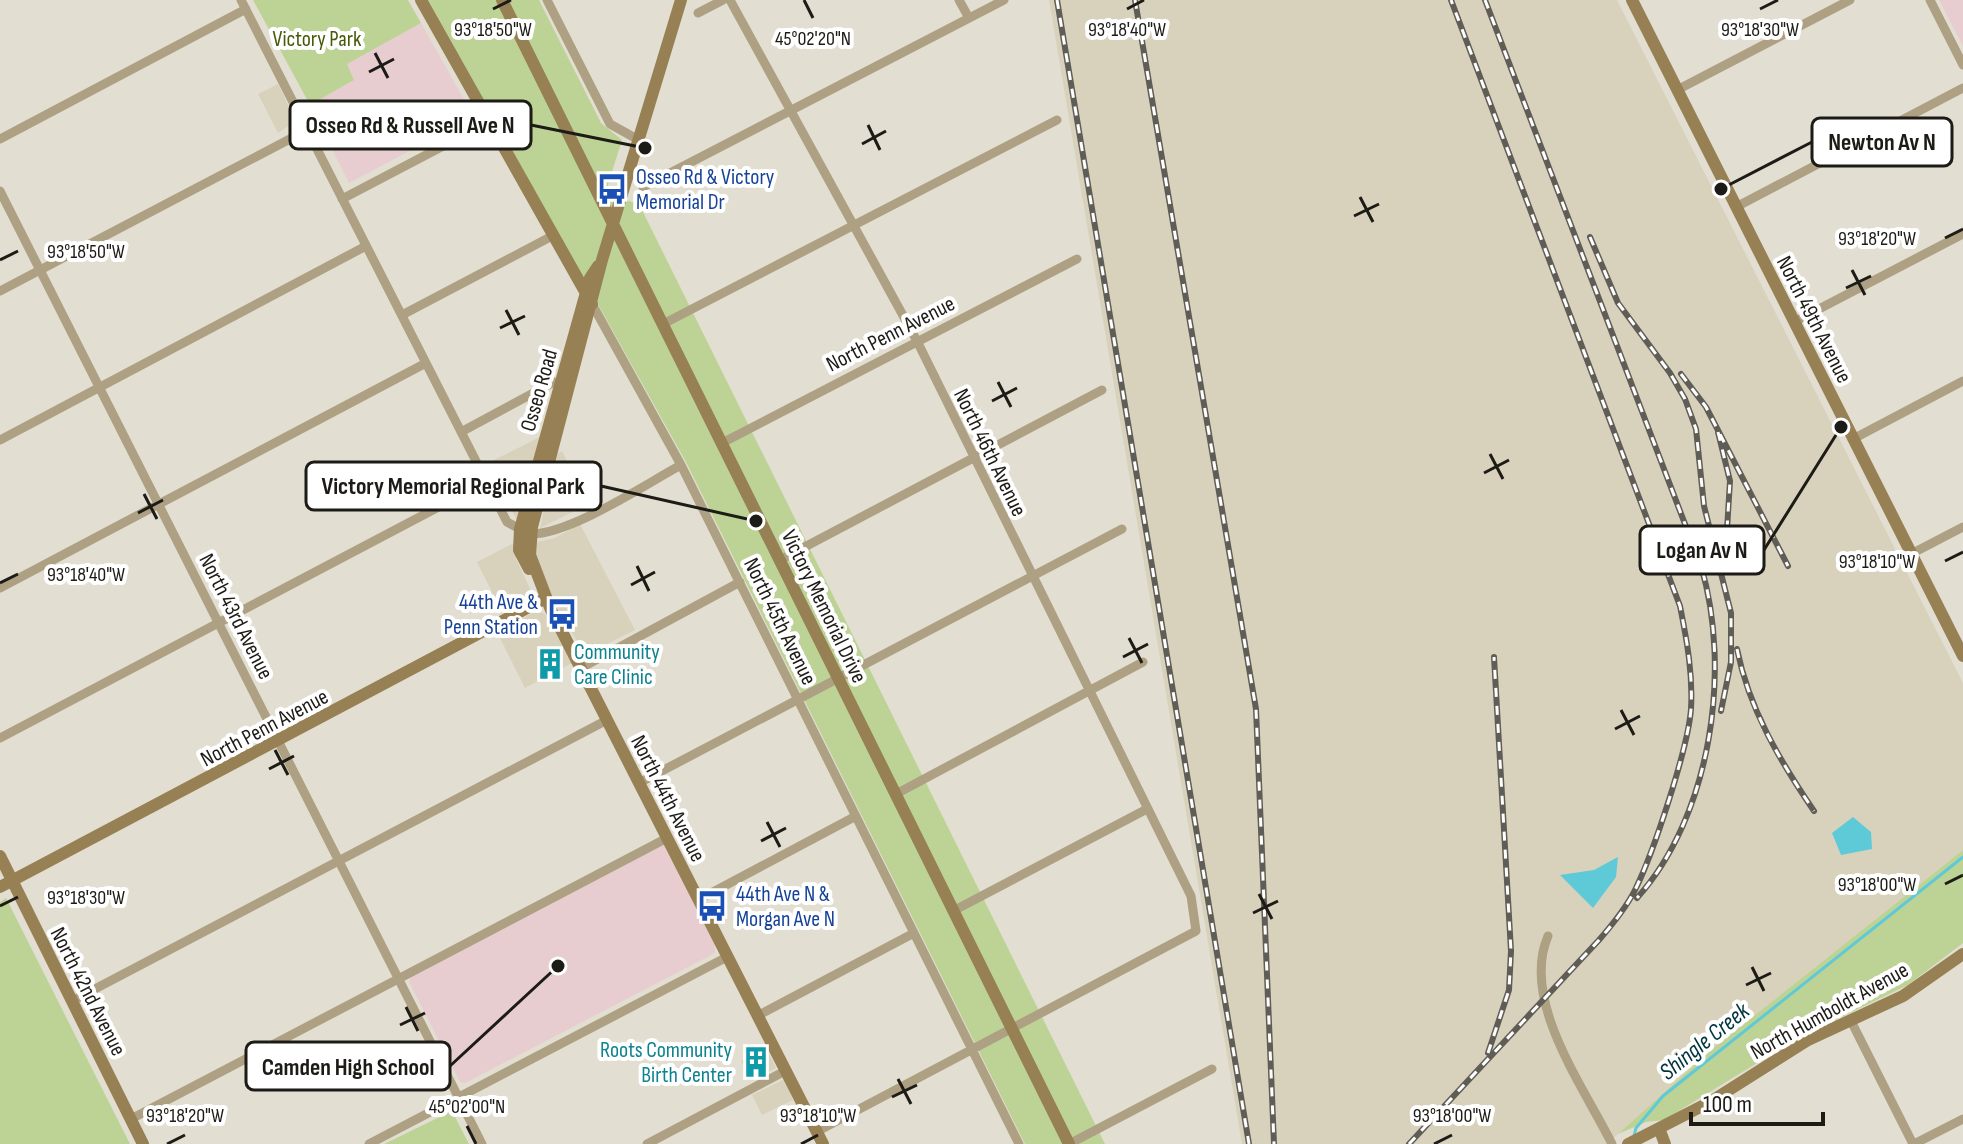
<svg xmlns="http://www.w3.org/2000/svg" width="1963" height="1144" font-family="'Sofia Sans Condensed',sans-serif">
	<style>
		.built { fill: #d8d2bd }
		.education { fill: #e7cdd0 }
		.green { fill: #bdd396 }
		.water { fill: #5ec9d7 }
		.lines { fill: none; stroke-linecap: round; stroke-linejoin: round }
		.stream { stroke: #5ec9d7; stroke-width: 3 }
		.street { stroke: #aea082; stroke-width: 9 }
		.secondary { stroke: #978154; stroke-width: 12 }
		.rail-casing { stroke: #605d56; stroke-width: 6 }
		.rail { stroke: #fff; stroke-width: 3; stroke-dasharray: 9; stroke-linecap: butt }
		.ticks { fill: none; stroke: #1d1b16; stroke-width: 3 }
		.labels { text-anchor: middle; stroke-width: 8; stroke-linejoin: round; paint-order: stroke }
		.park-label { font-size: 22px; fill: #465a07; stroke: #fff }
		.transit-label { font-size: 22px; fill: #164399; stroke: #fff; text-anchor: start }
		.street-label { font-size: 22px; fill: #1d1b16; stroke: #fff }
		.culture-label { font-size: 22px; fill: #0d838f; stroke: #fff; text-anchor: start }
		.water-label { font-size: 24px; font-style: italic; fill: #00353c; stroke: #fff }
		.ticks-label { font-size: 20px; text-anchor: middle; fill: #1d1b16; stroke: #fff; stroke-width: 8; stroke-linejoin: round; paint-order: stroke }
		.leader { fill: none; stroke: #1d1b16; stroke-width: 3 }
		.callout-dot { fill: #1d1b16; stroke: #fff; stroke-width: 3 }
		.callout { fill: #fff; stroke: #1d1b16; stroke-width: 3 }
		.callout-label { font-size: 24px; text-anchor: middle; font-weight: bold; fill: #1d1b16 }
	</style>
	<rect width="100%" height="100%" fill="#e2ded1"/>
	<path class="built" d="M1049,0h568l346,683v167l-247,196 -109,98h-365z
		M278,84l18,37 -18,12 -20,-39z
		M542,436l-25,84 -31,-56z
		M562,451l27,53 -49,24 16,-73z
		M580,524l55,106 -50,25 -29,-50 -23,-54 4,-9 18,-4z
		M516,542v17l17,36 -31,17 -25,-50z
		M537,610l9,5 26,48 -47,25 -27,-54z
		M766,1048l10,20 -25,12 -10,-19z
		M785,1079l8,21 -31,15 -10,-20z"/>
	<path class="education" d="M1939,0h24v46z
		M421,23l53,94 -125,66 -39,-78 44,-25 -8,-16z
		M663,844l51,96 1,13 -250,130 -5,-1 -51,-100 2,-6z"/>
	<path class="green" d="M253,0h155l13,23 -74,41 7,16 -44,25z
		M428,0h111l62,123 21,17 -17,54 34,10 466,940h-80l-339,-682z
		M1963,850v93l-55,42 -110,53 -134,82 -18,2 -28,12 98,-88z
		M6,898l124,246h-130v-242z
		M452,1111l17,33h-85z"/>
	<path class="water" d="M1853,817l18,15 1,17 -31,6 -9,-22z
		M1618,857l-2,20 -23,31 -33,-33 34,-5z"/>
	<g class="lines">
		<path class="stream" d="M1634,1136l2,-8 27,-32 300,-239"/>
		<path class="street" d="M241,0l266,522 13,7
			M547,0l63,124 27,15
			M730,0l187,341 274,555 5,35 -380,201
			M959,0l10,18
			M1930,0l33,65
			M698,13l25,-13
			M1677,90l173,-90
			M0,139l246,-130
			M643,187l361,-187
			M0,191l482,953
			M342,199l147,-77
			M1736,207l227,-119
			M0,291l307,-161
			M592,304l89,161 338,679
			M402,315l152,-80
			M1794,322l169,-88
			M663,324l394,-204
			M461,432l93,-50 6,2
			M1853,439l110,-58
			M0,440l366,-194
			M722,443l355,-184
			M531,534c40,0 113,-49 150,-69
			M1911,554l52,-27
			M780,560l322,-170
			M0,588l426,-225
			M581,668l159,-86
			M0,738l486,-256
			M639,783l483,-254
			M896,794l247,-132
			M698,900l158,-84
			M953,911l194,-102
			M1548,936c-28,65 36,151 64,208
			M72,1001l535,-281
			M757,1016l157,-83
			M1851,1021l62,123
			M131,1119l536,-281
			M369,1144l358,-187
			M647,1144l138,-73
			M1069,1144l143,-75
			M1914,1144l49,-25"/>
		<path class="secondary" d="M421,0l171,304
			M502,0l567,1144
			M681,0l-79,260 -70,267 -2,28 21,55 272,534
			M1632,0l331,656
			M529,569l-10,-19 1,-21 70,-251 8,-12
			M0,856l143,288
			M0,887l546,-289
			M1659,1128l6,16
			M1628,1144l82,-42 98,-62 95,-44 60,-42"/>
		<defs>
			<path id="rail" d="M1057,0l192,1144
				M1135,0l121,709 18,435
				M1485,0l216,566c31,104 10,250 -64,332
				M1590,237l28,66 52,70 15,26 11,30 8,77 27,107v49l-10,49
				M1681,374l25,33 82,159
				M1718,432l12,49 -5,81
				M1737,649c12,60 43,112 77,162
				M1488,1053l21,-63 2,-39 -17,-294
				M1409,1144l190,-204c13,-15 27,-32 36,-50 18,-36 53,-141 56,-181 2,-35 -4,-68 -11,-103l-229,-606"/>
		</defs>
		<use href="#rail" class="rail-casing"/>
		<use href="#rail" class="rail"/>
	</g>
	<path class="ticks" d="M804,0l9,18M493,9l18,-9M1127,9l17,-9M1760,9l18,-9M375,53l13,25M369,72l25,-13M868,125l12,25M862,144l24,-13M1360,197l13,25M1354,216l25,-12M1945,238l18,-9M0,260l18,-9M1852,270l13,25M1846,288l25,-12M506,310l13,25M500,328l25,-12M998,382l13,25M992,401l25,-13M1490,454l13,25M1484,473l25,-13M144,494l13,25M138,513l25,-13M1945,561l18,-9M637,566l12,25M0,583l18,-9M631,585l24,-13M1129,638l13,25M1123,657l25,-13M1621,710l13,25M1615,729l25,-13M275,750l13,25M269,769l25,-13M767,822l13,25M761,841l25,-13M1945,884l18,-9M1259,894l13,25M0,906l18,-9M1253,913l25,-12M1752,967l12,24M1746,985l25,-12M406,1007l12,24M400,1025l25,-12M898,1079l13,25M892,1097l25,-12M467,1126l9,18M167,1144l18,-9M801,1144l17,-9M1434,1144l18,-9"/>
	<defs>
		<symbol id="bus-bare" viewBox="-9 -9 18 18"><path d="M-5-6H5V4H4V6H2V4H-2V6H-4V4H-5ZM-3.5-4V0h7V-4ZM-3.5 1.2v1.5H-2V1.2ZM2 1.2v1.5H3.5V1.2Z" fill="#1a4fb4" stroke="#fff" stroke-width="2.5" paint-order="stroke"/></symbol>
		<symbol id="building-bare" viewBox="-9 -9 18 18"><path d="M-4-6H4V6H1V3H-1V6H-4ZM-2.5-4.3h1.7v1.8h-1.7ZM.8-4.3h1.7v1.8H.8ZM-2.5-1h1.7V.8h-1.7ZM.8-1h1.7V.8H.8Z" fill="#0f9aa8" stroke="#fff" stroke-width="2.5" paint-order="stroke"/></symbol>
	</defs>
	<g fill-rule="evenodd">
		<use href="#bus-bare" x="590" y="167" width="44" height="44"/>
		<use href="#bus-bare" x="540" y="592" width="44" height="44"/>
		<use href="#building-bare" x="528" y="642" width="44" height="44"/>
		<use href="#bus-bare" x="690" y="884" width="44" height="44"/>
		<use href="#building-bare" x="734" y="1040" width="44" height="44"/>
	</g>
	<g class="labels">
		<g class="park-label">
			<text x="317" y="46">Victory Park</text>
		</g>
		<g class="transit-label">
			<text x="636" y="184">Osseo Rd &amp; Victory<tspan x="636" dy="25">Memorial Dr</tspan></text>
			<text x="538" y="609" text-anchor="end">44th Ave &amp;<tspan x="538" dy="25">Penn Station</tspan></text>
			<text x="736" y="901">44th Ave N &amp;<tspan x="736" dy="25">Morgan Ave N</tspan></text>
		</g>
		<g class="street-label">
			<text transform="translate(1815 319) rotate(63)" y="8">North 49th Avenue</text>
			<text transform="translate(890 333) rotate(-27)" y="8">North Penn Avenue</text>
			<text transform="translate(538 390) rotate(-74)" y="8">Osseo Road</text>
			<text transform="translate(991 452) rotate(64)" y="8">North 46th Avenue</text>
			<text transform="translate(825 606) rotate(64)" y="8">Victory Memorial Drive</text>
			<text transform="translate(237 616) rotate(63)" y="8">North 43rd Avenue</text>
			<text transform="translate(781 621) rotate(64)" y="8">North 45th Avenue</text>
			<text transform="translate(264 727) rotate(-28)" y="8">North Penn Avenue</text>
			<text transform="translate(669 798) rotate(63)" y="8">North 44th Avenue</text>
			<text transform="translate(89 991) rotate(63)" y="8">North 42nd Avenue</text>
			<text transform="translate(1829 1010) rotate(-29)" y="8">North Humboldt Avenue</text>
		</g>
		<g class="culture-label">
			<text x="574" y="659">Community<tspan x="574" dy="25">Care Clinic</tspan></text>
			<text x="732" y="1057" text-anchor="end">Roots Community<tspan x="732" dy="25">Birth Center</tspan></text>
		</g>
		<g class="water-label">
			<text transform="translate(1704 1041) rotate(-39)" y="8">Shingle Creek</text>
		</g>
	</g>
	<g class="ticks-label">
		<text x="493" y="36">93°18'50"W</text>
		<text x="1127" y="36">93°18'40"W</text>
		<text x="1760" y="36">93°18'30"W</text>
		<text x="813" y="45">45°02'20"N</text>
		<text x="1877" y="245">93°18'20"W</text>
		<text x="86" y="258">93°18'50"W</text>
		<text x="1877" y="568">93°18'10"W</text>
		<text x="86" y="581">93°18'40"W</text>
		<text x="1877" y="891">93°18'00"W</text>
		<text x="86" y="904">93°18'30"W</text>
		<text x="467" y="1113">45°02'00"N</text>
		<text x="185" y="1122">93°18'20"W</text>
		<text x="818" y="1122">93°18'10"W</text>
		<text x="1452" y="1122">93°18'00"W</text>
	</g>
	<path class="leader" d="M645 148L531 125M1721 189L1812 142M756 521L601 486M1841 427L1764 550M558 966L450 1066"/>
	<g class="callout-dot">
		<circle cx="645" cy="148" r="8"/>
		<circle cx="1721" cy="189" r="8"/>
		<circle cx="756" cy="521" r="8"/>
		<circle cx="1841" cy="427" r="8"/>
		<circle cx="558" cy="966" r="8"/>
	</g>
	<g class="callout">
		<rect x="290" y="101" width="241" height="48" rx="8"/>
		<rect x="1812" y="118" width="140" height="48" rx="8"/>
		<rect x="306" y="462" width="295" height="48" rx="8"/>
		<rect x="1640" y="526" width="124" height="48" rx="8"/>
		<rect x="246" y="1042" width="204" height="48" rx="8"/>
	</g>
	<g class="callout-label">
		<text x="410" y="133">Osseo Rd &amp; Russell Ave N</text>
		<text x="1882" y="150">Newton Av N</text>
		<text x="453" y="494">Victory Memorial Regional Park</text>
		<text x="1702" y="558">Logan Av N</text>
		<text x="348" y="1075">Camden High School</text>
	</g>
	<path d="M1691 1112v12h132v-12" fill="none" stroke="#1d1b16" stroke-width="4"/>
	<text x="1703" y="1112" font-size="24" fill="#1d1b16" stroke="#ffffff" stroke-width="6" paint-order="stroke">100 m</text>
</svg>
